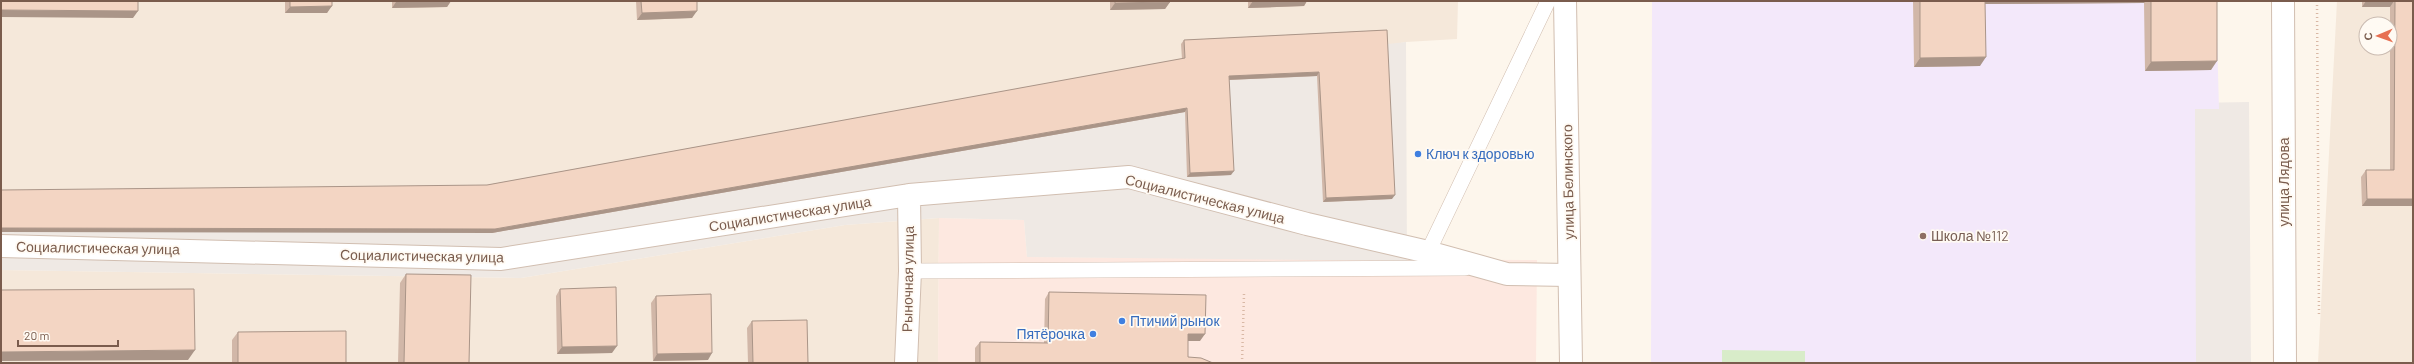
<svg xmlns="http://www.w3.org/2000/svg" width="2414" height="364" font-family="Barlow,sans-serif">
	<style>
		.residential { fill: #f5e8da; fill-rule: evenodd }
		.commercial { fill: #fde8e0 }
		.industrial { fill: #efe9e4 }
		.education { fill: #f3e8fa }
		.green { fill: #d8ecc9 }
		.lines { fill: none; stroke-linecap: round; stroke-linejoin: round }
		.service-casing { stroke: #d1beb0; stroke-width: 16 }
		.minor-casing { stroke: #d1beb0; stroke-width: 24 }
		.tertiary-casing { stroke: #d1beb0; stroke-width: 24 }
		.path { stroke: #d9b8a5; stroke-width: 2.5; stroke-dasharray: 1 3; stroke-linecap: butt }
		.service { stroke: #fff; stroke-width: 15 }
		.minor { stroke: #fff; stroke-width: 22 }
		.tertiary { stroke: #fff; stroke-width: 22 }
		.wall { fill: #d1b7a8 }
		.shaded-wall { fill: #aa9588 }
		.building { fill: #f3d5c3; stroke: #aa9588 }
		.shop-dot { fill: #3f7fe0; stroke: #fffaf3; stroke-width: 1.5 }
		.education-dot { fill: #8d6e63; stroke: #fffaf3; stroke-width: 1.5 }
		.labels { text-anchor: middle; stroke-width: 3.5; stroke-linejoin: round; paint-order: stroke }
		.shop-label { font-size: 14px; fill: #366cbe; stroke: #fffaf3; text-anchor: start }
		.street-label { font-size: 14px; fill: #7a5c4d; stroke: #fffaf3 }
		.education-label { font-size: 14px; fill: #785e54; stroke: #fffaf3; text-anchor: start }
	</style>
	<rect width="100%" height="100%" fill="#fdf6ec"/>
	<path class="residential" d="M1,1h1457l-1,38 -51,3 -858,160 -547,-2z
		M2337,1h76v362h-95zM2366,24h24v24h-24z
		M939,218l-1,145h-937v-93l520,8 324,-53z"/>
	<path class="commercial" d="M939,218l85,2 3,37 510,3 -1,103h-598z"/>
	<path class="industrial" d="M1406,42l1,219 -380,-4 -3,-37 -85,-2 -94,7 -324,53 -520,-8v-70l487,5 727,-142z
		M2249,102l2,261h-57l-1,-260z"/>
	<path class="education" d="M1652,1h564l3,108h-24l1,254h-545z"/>
	<path class="green" d="M1722,350l83,1v12h-83z"/>
	<g class="lines">
		<defs>
			<path id="service" d="M1428,252l120,-251
				M910,271l555,-3"/>
			<path id="minor" d="M2283,1l2,362
				M1,246l500,13 408,-64 220,-18 178,47 121,28 79,22 62,1
				M906,363l4,-92 -1,-76"/>
			<path id="tertiary" d="M1565,1l6,362"/>
		</defs>
		<use href="#service" class="service-casing"/>
		<use href="#minor" class="minor-casing"/>
		<use href="#tertiary" class="tertiary-casing"/>
		<path class="path" d="M2317,1l2,316
			M1242,363l2,-69"/>
		<use href="#service" class="service"/>
		<use href="#minor" class="minor"/>
		<use href="#tertiary" class="tertiary"/>
	</g>
	<path class="wall" d="M285,1h47l-5,12h-42z
		M392,1h59l-4,6 -55,1z
		M636,1h61l-5,17 -55,2z
		M1110,1h60v1l-5,7 -55,1z
		M1248,1h59l-3,5 -56,2z
		M1913,1h304l-6,69 -66,1 -1,-68 -159,1 -5,62 -66,1z
		M2362,1h51v205h-51l-1,-29 5,-7h24v-163h-28z
		M1387,30l5,169 -69,3 -6,-126 -88,4 2,95 -44,2 -2,-65 -693,121 -5,-48 695,-126 -1,-15 3,-4z
		M406,274l63,89h-71l2,-80z
		M560,289l52,64 -55,1 -1,-58z
		M1049,292l151,49h-12v16l25,6h-238v-15l5,-6 64,1 1,-44z
		M656,296l52,64 -55,1 -2,-58z
		M752,321l56,42h-60l-1,-35z
		M238,332l108,31h-114v-23z"/>
	<path class="shaded-wall" d="M419,1h32l-4,6 -55,1 4,-6z
		M1253,1h54l-3,5 -56,2z
		M1981,1h165l-2,2 -165,1z
		M2366,1h28l-4,6h-28z
		M1170,2l-5,7 -55,1 5,-7z
		M332,6l-5,7h-42l5,-6z
		M1,10l137,1 -5,7 -132,-1z
		M697,11l-5,7 -55,2 5,-7z
		M1986,57l-6,9 -66,1 6,-9z
		M2217,61l-6,9 -66,1 6,-9z
		M1319,72l-2,4 -91,4 3,-4z
		M1187,108l-2,4 -693,121 -491,-1v-4l494,1z
		M1234,171l-3,4 -44,2 3,-4z
		M1395,195l-3,4 -69,3 3,-4z
		M2367,199h46v7h-51z
		M1188,334h17l-5,7h-17z
		M617,346l-5,7 -55,1 5,-7z
		M195,350l-7,10 -187,1v-9z
		M712,353l-4,7 -55,1 4,-7z"/>
	<path class="building" d="M1,1h137v10l-137,-1z
		M290,1h42v5l-42,1z
		M396,1h23l-23,1z
		M641,1h56v10l-55,2z
		M1115,1h55v1l-55,1z
		M1920,1h65l1,56 -66,1z
		M2151,1h66v60l-66,1z
		M2395,1h18v198h-46l-1,-29h28z
		M1387,30l8,165 -69,3 -7,-126 -90,4 5,95 -44,2 -3,-65 -692,121 -494,-1v-38l486,-5 698,-127 -1,-18z
		M406,274l65,1 -2,88h-65z
		M616,287l1,59 -55,1 -2,-58z
		M194,289l1,61 -194,2v-62z
		M1049,292l157,3 -1,39h-17v23l13,1 12,5h-233v-21l68,1z
		M711,294l1,59 -55,1 -1,-58z
		M807,320l1,43h-55l-1,-42z
		M346,331v32h-108v-31z"/>
	<g class="shop-dot">
		<circle cx="1418" cy="154" r="4"/>
		<circle cx="1122" cy="321" r="4"/>
		<circle cx="1093" cy="334" r="4"/>
	</g>
	<circle class="education-dot" cx="1923" cy="236" r="4"/>
	<g class="labels">
		<g class="shop-label">
			<text x="1426" y="159">Ключ к здоровью</text>
			<text x="1130" y="326">Птичий рынок</text>
			<text x="1085" y="339" text-anchor="end">Пятёрочка</text>
		</g>
		<g class="street-label">
			<text transform="translate(1568 182) rotate(-91)" y="5">улица Белинского</text>
			<text transform="translate(2284 182) rotate(-90)" y="5">улица Лядова</text>
			<text transform="translate(1205 199) rotate(14)" y="5">Социалистическая улица</text>
			<text transform="translate(790 214) rotate(-9)" y="5">Социалистическая улица</text>
			<text transform="translate(98 248) rotate(1)" y="5">Социалистическая улица</text>
			<text transform="translate(422 256) rotate(1)" y="5">Социалистическая улица</text>
			<text transform="translate(908 279) rotate(-89)" y="5">Рыночная улица</text>
		</g>
		<g class="education-label">
			<text x="1931" y="241">Школа №112</text>
		</g>
	</g>
	<rect width="2414" height="364" fill="none" stroke="#7a5c4d" stroke-width="4"/>
	<g transform="translate(2378 36) rotate(268)"><circle r="19" fill="#fffaf3" stroke="#cabbb1"/>
	<path d="M0-3L7 15L0 10L-7 15Z" fill="#e76f51"/>
	<text y="-6" font-size="11" font-weight="bold" text-anchor="middle" fill="#7a5c4d">С</text>
	</g>
	<path d="M18 340v6h100v-6" fill="none" stroke="#7a5c4d" stroke-width="2"/>
	<text x="24" y="340" font-size="12" fill="#7a5c4d" stroke="#fffaf3" stroke-width="3" paint-order="stroke">20 m</text>
</svg>
